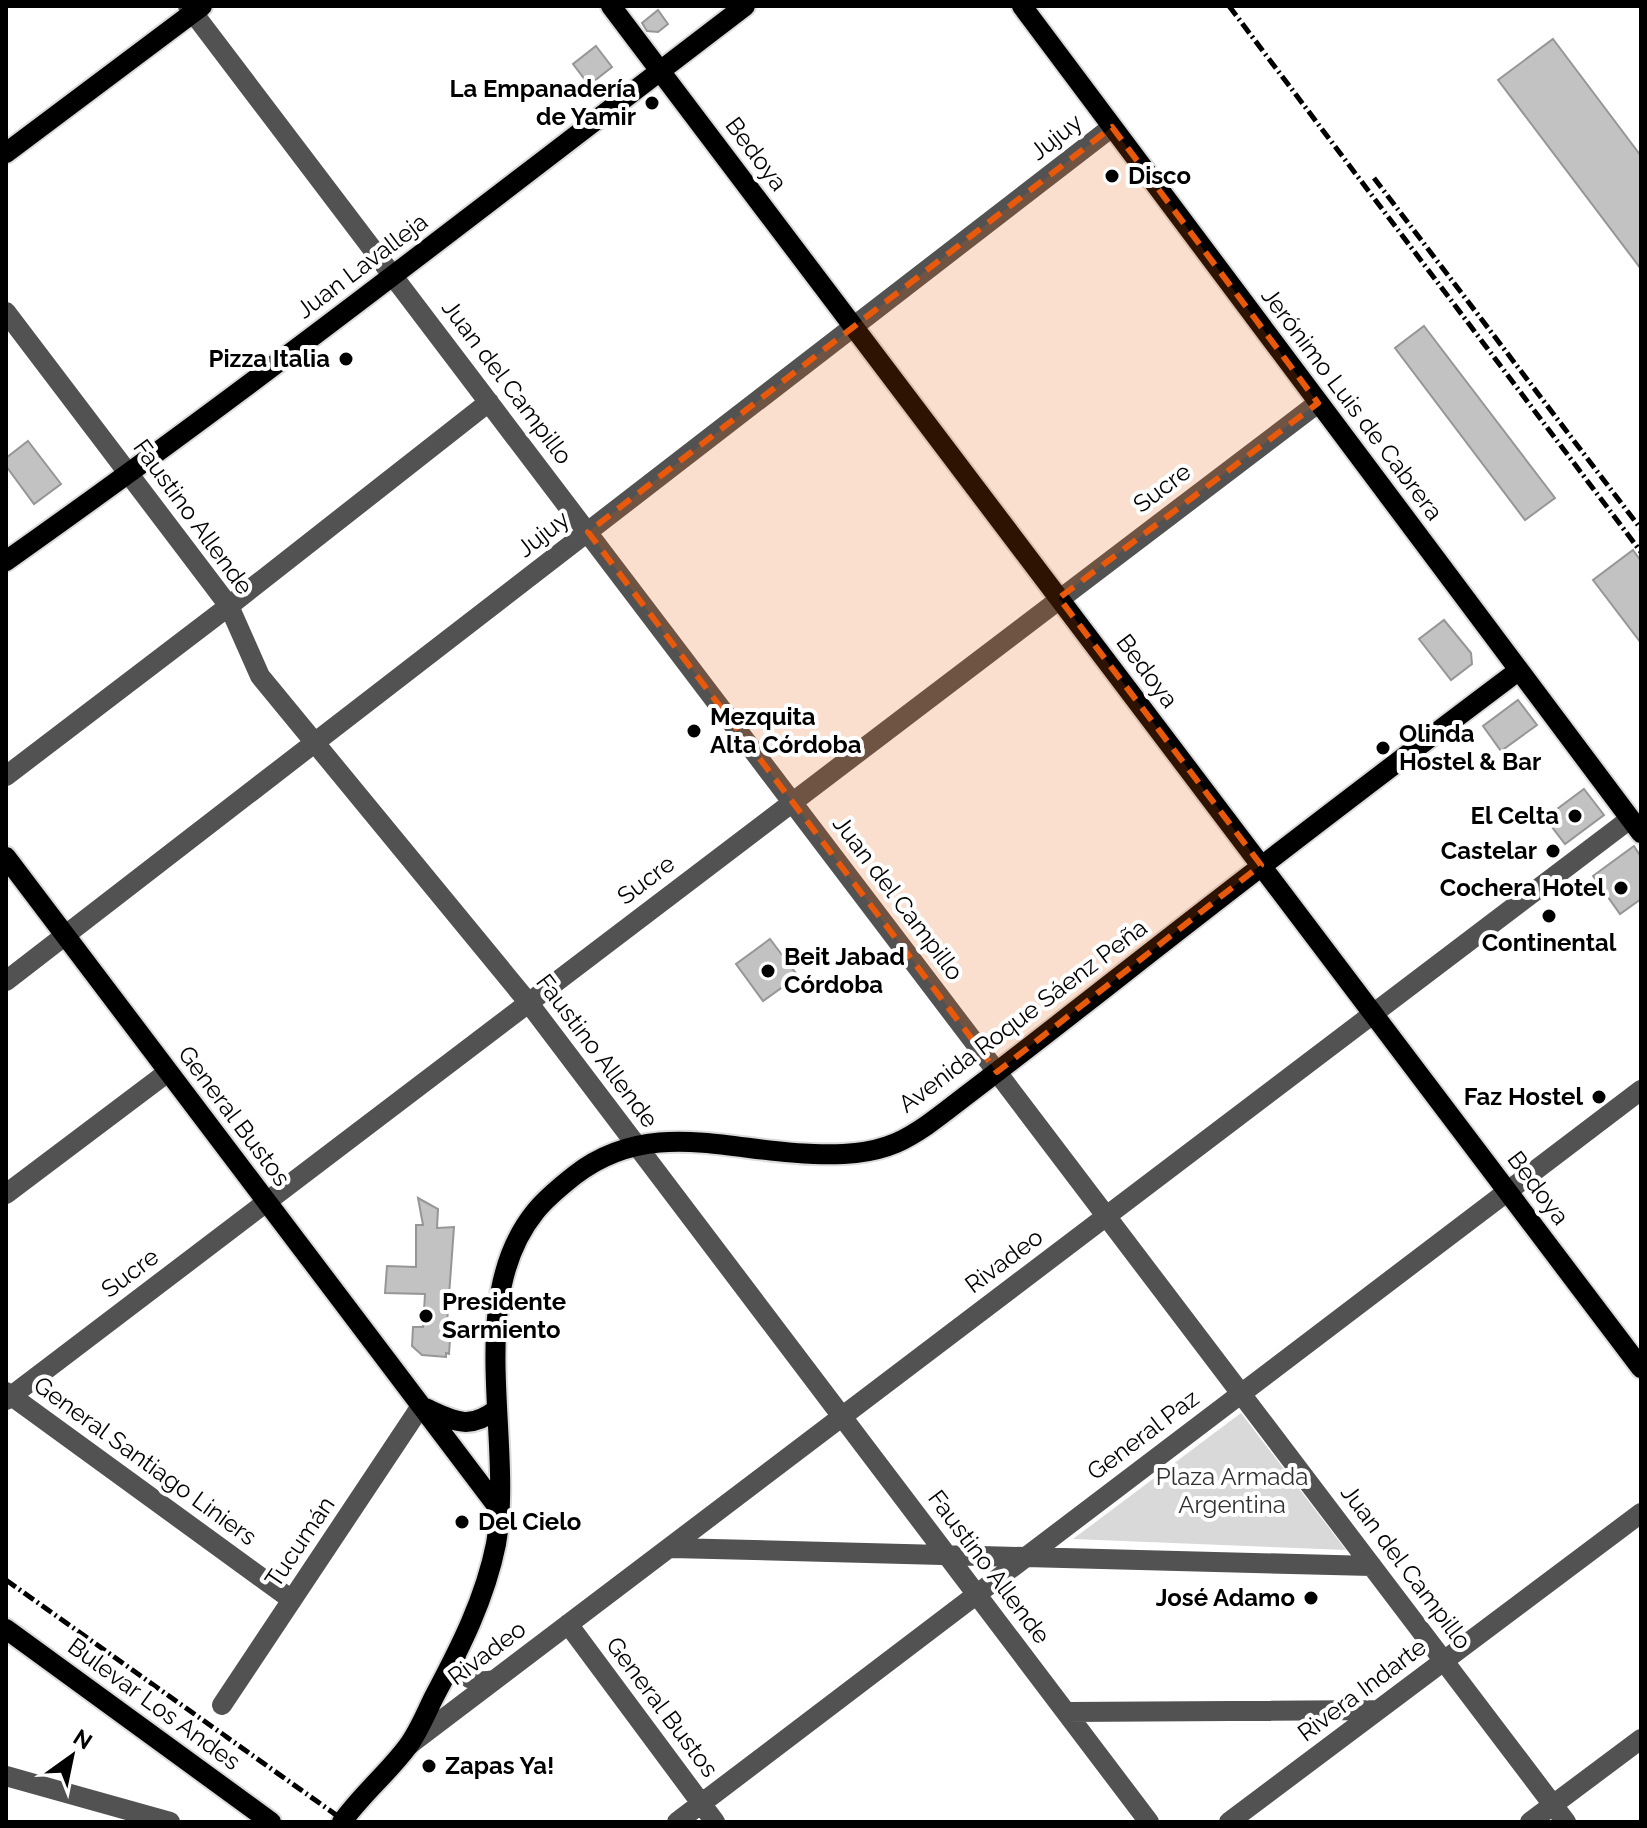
<svg xmlns="http://www.w3.org/2000/svg" width="1647" height="1828" font-family="Raleway,sans-serif">
	<style>
		.green { fill: #d9d9d9 }
		.building { fill: #c2c2c2; stroke: #969696; stroke-width: 2 }
		.lines { fill: none; stroke-linecap: round; stroke-linejoin: round }
		.major-casing { stroke: #dbdbdb; stroke-width: 24 }
		.minor { stroke: #525252; stroke-width: 20 }
		.major { stroke: #000; stroke-width: 20 }
		.rail { stroke: #000; stroke-width: 5; stroke-dasharray: 12 4 2 4; stroke-linecap: butt }
		.marked { fill: #e8590c; fill-opacity: 0.2; stroke: #e8590c; stroke-width: 6; stroke-dasharray: 16 10; stroke-linejoin: round }
		.poi-dot { fill: #000; stroke: #fff; stroke-width: 3 }
		.labels { text-anchor: middle; stroke-width: 8; stroke-linejoin: round; paint-order: stroke }
		.poi-label { font-size: 24px; font-weight: bold; fill: #000; stroke: #fff; text-anchor: end }
		.street-label { font-size: 24px; fill: #000; stroke: #fff }
		.park-label { font-size: 24px; fill: #303030; stroke: #fff }
	</style>
	<rect width="100%" height="100%" fill="#fff"/>
	<path class="green" d="M1241,1413l105,137 -273,-11z"/>
	<path class="building" d="M658,10l10,14 -10,8 -11,-1 -5,-8z
		M1553,39l88,117v113l-143,-189z
		M596,46l16,21 -23,18 -16,-21z
		M1424,326l131,172 -30,22 -130,-172z
		M28,441l33,43 -27,20 -28,-38v-8z
		M1633,550l8,11v82l-48,-63z
		M1444,620l27,33 1,11 -21,16 -32,-41z
		M1518,700l19,25 -36,26 -18,-25z
		M1584,789l20,26 -39,29 -20,-26z
		M1634,846l7,11v42l-21,15 -27,-38z
		M770,939l28,37 -35,25 -27,-37z
		M418,1198l20,11 -1,19 17,-1 -7,96 4,1 -2,30 -3,-1v4l-24,-2 -10,-9 1,-19h10l2,-33 -40,-1 2,-27 29,1v-42h7z"/>
	<g class="lines">
		<defs>
			<path id="major" d="M611,6l1030,1362
				M1022,6l619,827
				M6,153l196,-147
				M6,561c252,-178 494,-368 739,-555
				M6,857l494,653
				M425,1408c29,13 44,23 72,1
				M6,1629l265,193
				M342,1822c20,-28 46,-49 66,-76 11,-15 18,-33 26,-49 26,-49 51,-98 62,-153 18,-103 -32,-244 39,-332 11,-14 26,-26 40,-37 75,-58 155,-23 239,-21 28,1 56,0 82,-11 27,-12 52,-34 76,-52 46,-35 92,-71 138,-107 135,-106 271,-210 408,-313"/>
		</defs>
		<use href="#major" class="major-casing"/>
		<path class="minor" d="M188,6l1378,1816
			M6,312l223,294 31,70 268,326 621,820
			M6,776l223,-170 260,-204
			M6,981l1106,-854
			M6,1194l162,-122
			M6,1392l286,208
			M6,1400l1312,-997
			M672,1548l700,18
			M568,1624l147,198
			M455,1657c6,21 18,27 39,23
			M222,1705l199,-299
			M1066,1712l312,-2
			M409,1745l1221,-926
			M6,1776l164,46
			M677,1822l964,-732
			M1229,1822l412,-309
			M1530,1822l111,-83"/>
		<use href="#major" class="major"/>
		<path class="rail" d="M1229,6l412,546
			M1374,178l267,351
			M6,1580l340,242"/>
	</g>
	<path class="marked" d="M1112,127l206,276 -259,195 202,267 -264,207 -409,-540z"/>
	<g class="poi-dot">
		<circle cx="652" cy="103" r="8"/>
		<circle cx="1112" cy="176" r="8"/>
		<circle cx="346" cy="359" r="8"/>
		<circle cx="694" cy="731" r="8"/>
		<circle cx="1383" cy="748" r="8"/>
		<circle cx="1575" cy="816" r="8"/>
		<circle cx="1553" cy="851" r="8"/>
		<circle cx="1621" cy="888" r="8"/>
		<circle cx="1549" cy="916" r="8"/>
		<circle cx="768" cy="971" r="8"/>
		<circle cx="1599" cy="1097" r="8"/>
		<circle cx="426" cy="1316" r="8"/>
		<circle cx="462" cy="1522" r="8"/>
		<circle cx="1311" cy="1598" r="8"/>
		<circle cx="429" cy="1766" r="8"/>
	</g>
	<g class="labels">
		<g class="poi-label">
			<text x="636" y="97">La Empanadería<tspan x="636" dy="28">de Yamir</tspan></text>
			<text x="1128" y="184" text-anchor="start">Disco</text>
			<text x="330" y="367">Pizza Italia</text>
			<text x="710" y="725" text-anchor="start">Mezquita<tspan x="710" dy="28">Alta Córdoba</tspan></text>
			<text x="1399" y="742" text-anchor="start">Olinda<tspan x="1399" dy="28">Hostel &amp; Bar</tspan></text>
			<text x="1559" y="824">El Celta</text>
			<text x="1537" y="859">Castelar</text>
			<text x="1605" y="896">Cochera Hotel</text>
			<text x="1549" y="951" text-anchor="middle">Continental</text>
			<text x="784" y="965" text-anchor="start">Beit Jabad<tspan x="784" dy="28">Córdoba</tspan></text>
			<text x="1583" y="1105">Faz Hostel</text>
			<text x="442" y="1310" text-anchor="start">Presidente<tspan x="442" dy="28">Sarmiento</tspan></text>
			<text x="478" y="1530" text-anchor="start">Del Cielo</text>
			<text x="1295" y="1606">José Adamo</text>
			<text x="445" y="1774" text-anchor="start">Zapas Ya!</text>
		</g>
		<g class="street-label">
			<text transform="translate(1056 137) rotate(-38)" y="8">Jujuy</text>
			<text transform="translate(756 154) rotate(53)" y="8">Bedoya</text>
			<text transform="translate(362 266) rotate(-37)" y="8">Juan Lavalleja</text>
			<text transform="translate(507 382) rotate(53)" y="8">Juan del Campillo</text>
			<text transform="translate(1352 404) rotate(53)" y="8">Jerónimo Luis de Cabrera</text>
			<text transform="translate(1162 488) rotate(-37)" y="8">Sucre</text>
			<text transform="translate(193 517) rotate(54)" y="8">Faustino Allende</text>
			<text transform="translate(543 534) rotate(-38)" y="8">Jujuy</text>
			<text transform="translate(1147 671) rotate(53)" y="8">Bedoya</text>
			<text transform="translate(646 880) rotate(-37)" y="8">Sucre</text>
			<text transform="translate(898 898) rotate(53)" y="8">Juan del Campillo</text>
			<text transform="translate(1023 1016) rotate(-37)" y="8">Avenida Roque Sáenz Peña</text>
			<text transform="translate(597 1051) rotate(53)" y="8">Faustino Allende</text>
			<text transform="translate(234 1116) rotate(53)" y="8">General Bustos</text>
			<text transform="translate(1538 1188) rotate(53)" y="8">Bedoya</text>
			<text transform="translate(1004 1261) rotate(-37)" y="8">Rivadeo</text>
			<text transform="translate(130 1273) rotate(-37)" y="8">Sucre</text>
			<text transform="translate(1143 1435) rotate(-37)" y="8">General Paz</text>
			<text transform="translate(145 1461) rotate(36)" y="8">General Santiago Liniers</text>
			<text transform="translate(300 1542) rotate(-56)" y="8">Tucumán</text>
			<text transform="translate(989 1567) rotate(53)" y="8">Faustino Allende</text>
			<text transform="translate(1406 1567) rotate(53)" y="8">Juan del Campillo</text>
			<text transform="translate(487 1653) rotate(-37)" y="8">Rivadeo</text>
			<text transform="translate(1362 1690) rotate(-37)" y="8">Rivera Indarte</text>
			<text transform="translate(154 1704) rotate(36)" y="8">Bulevar Los Andes</text>
			<text transform="translate(662 1707) rotate(53)" y="8">General Bustos</text>
		</g>
		<g class="park-label">
			<text x="1232" y="1485">Plaza Armada<tspan x="1232" dy="28">Argentina</tspan></text>
		</g>
	</g>
	<rect width="1647" height="1828" fill="none" stroke="#000000" stroke-width="16"/>
	<g transform="translate(72 1756) rotate(33)" stroke="#ffffff" stroke-width="6" paint-order="stroke">
	<path d="M0-6L14 30L0 20L-14 30Z" fill="#000000"/>
	<text y="-12" font-size="22" font-weight="bold" text-anchor="middle" fill="#000000">N</text>
	</g>
</svg>
